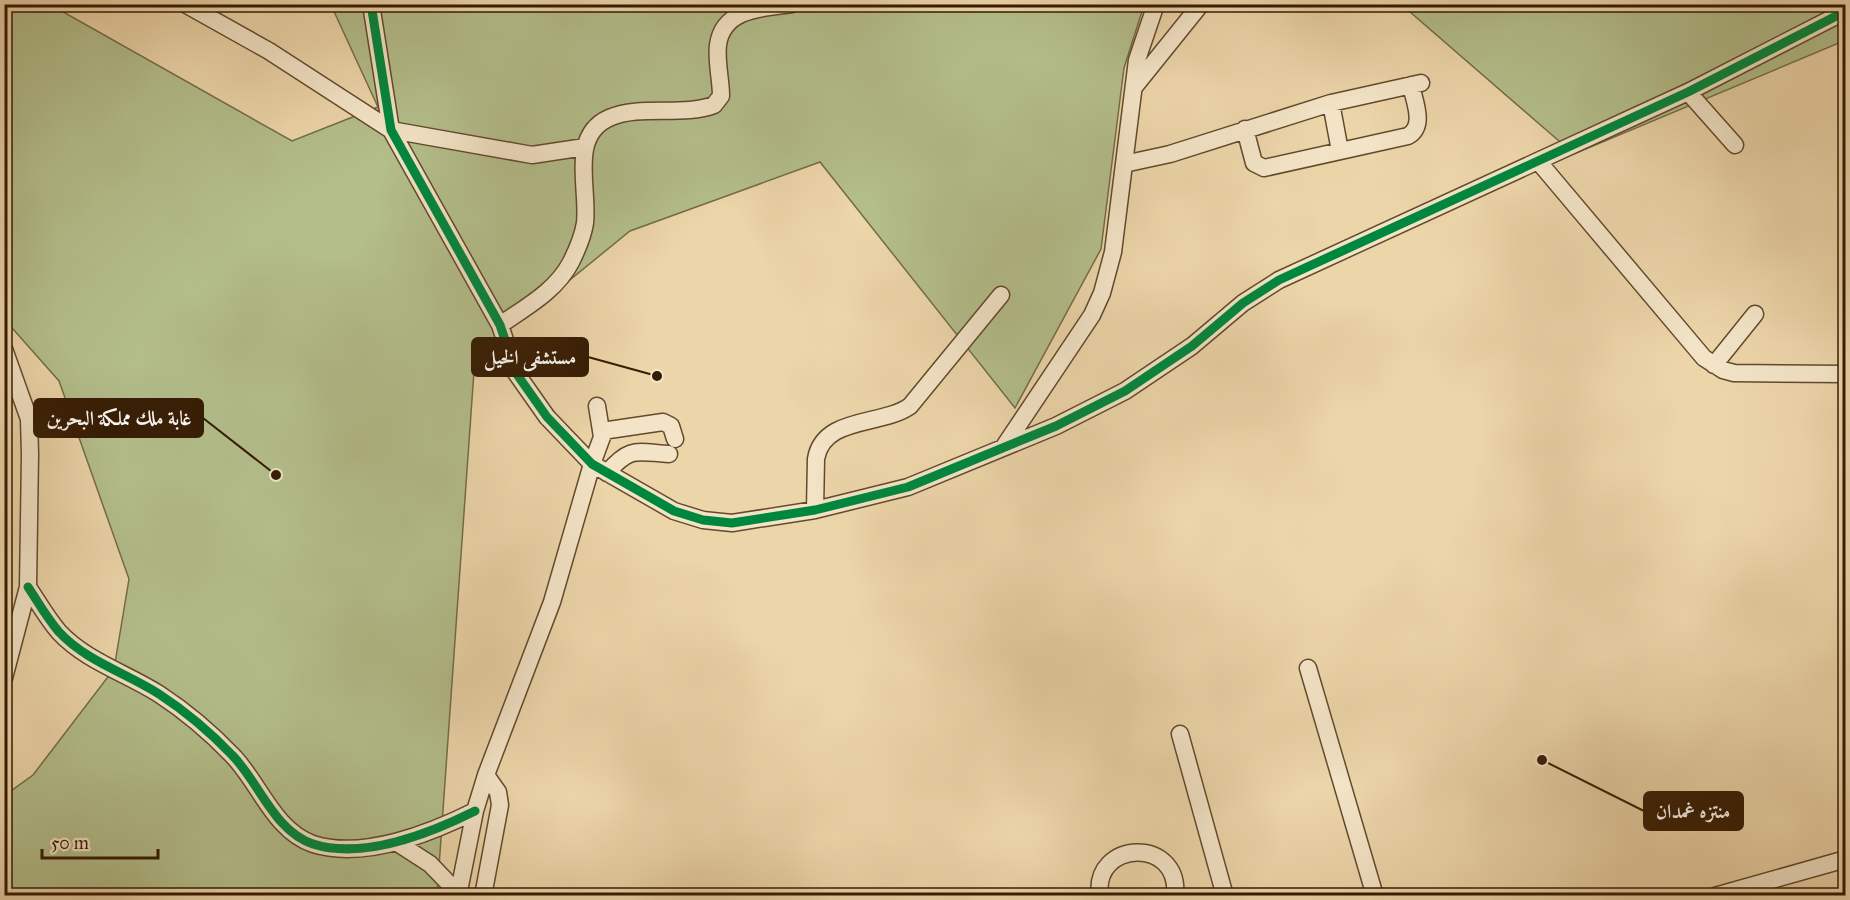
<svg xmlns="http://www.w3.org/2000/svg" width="1850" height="900" font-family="'IM FELL Great Primer',Amiri,serif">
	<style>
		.green { fill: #b3be8b; stroke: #746c47; stroke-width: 1.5 }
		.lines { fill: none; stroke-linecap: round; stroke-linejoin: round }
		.minor-casing { stroke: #624a2c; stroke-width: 19 }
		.minor { stroke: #f3e4c7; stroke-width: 16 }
		.cycleway-casing { stroke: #f3e4c7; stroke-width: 13 }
		.cycleway { stroke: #00873e; stroke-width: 9 }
		.leader { fill: none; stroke: #341b03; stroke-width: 2 }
		.callout-dot { fill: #341b03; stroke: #f3e4c7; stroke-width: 2 }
		.callout { fill: #341b03; stroke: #341b03; stroke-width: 2 }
		.callout-label { font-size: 20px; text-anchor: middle; font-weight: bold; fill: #fff }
	</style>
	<rect width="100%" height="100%" fill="#ecd5a9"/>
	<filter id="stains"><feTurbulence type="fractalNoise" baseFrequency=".00333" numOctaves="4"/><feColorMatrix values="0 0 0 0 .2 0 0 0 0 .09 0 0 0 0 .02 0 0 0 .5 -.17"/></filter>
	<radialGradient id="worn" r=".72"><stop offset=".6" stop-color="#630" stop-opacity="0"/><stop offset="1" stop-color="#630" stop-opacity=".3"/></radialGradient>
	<path class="green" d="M5,5h46l241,136 86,-34 -47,-102h813l-20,63 -23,181 -86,159 -195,-246 -190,69 -155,126 -38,538h-432l-1,-99 29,-21 81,-106 15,-90 -70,-198 -54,-61z
		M1402,5h443v30l-6,8 -265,111z"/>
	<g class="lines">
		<defs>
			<path id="minor" d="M185,4l84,47 122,79 141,25 53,-8
				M371,4l20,126 109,195 16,48 31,44 45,47 82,47 29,9 29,3 83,-13 93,-23 148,-61 69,-35 67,-45 51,-43 36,-23 409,-188 158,-81
				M1135,86l66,-82
				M1688,92l47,53
				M1331,103l9,48
				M1245,129l9,34 10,5 144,-32c18,-10 6,-35 3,-51
				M1538,161l166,197 19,12 11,3 112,1
				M1124,164l46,-10 161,-51 90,-20
				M500,325c26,-18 56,-34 71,-63 6,-12 12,-26 14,-39 4,-35 -16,-87 24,-105 32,-14 73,-1 105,-13l7,-9c0,-16 -5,-34 -3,-51 5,-37 45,-37 74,-41
				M4,349l25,70 1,35 -2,133 -24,91
				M1714,365l41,-51
				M602,431l61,-9 8,4 4,13
				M1005,445l87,-130 10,-22 11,-41 24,-192 19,-56
				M607,473c23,-27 29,-21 62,-19
				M815,510l1,-51c7,-43 66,-33 94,-53l91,-111
				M28,587c10,15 19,31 31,45 27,29 67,41 100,62 26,17 51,38 73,61 27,27 42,76 81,89 50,16 118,-11 162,-33
				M1308,668l67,228
				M1180,734l45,162
				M396,842l34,22 28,29
				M458,896l17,-85 11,-36 66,-173 40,-138 10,-27 -5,-31
				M483,896l17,-91 -2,-13 -12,-17
				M1100,896c-8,-56 81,-60 75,0
				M1715,896l131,-37"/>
		</defs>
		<use href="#minor" class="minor-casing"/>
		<use href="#minor" class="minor"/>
		<defs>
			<path id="cycleway" d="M371,4l20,126 109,195 16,48 31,44 45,47 82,47 29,9 29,3 83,-13 93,-23 148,-61 69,-35 67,-45 51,-43 36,-23 409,-188 158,-81
				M28,587c10,15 19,31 31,45 27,29 67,41 100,62 26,17 51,38 73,61 27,27 42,76 81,89 50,16 118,-11 162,-33"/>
		</defs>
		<use href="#cycleway" class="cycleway-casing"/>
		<use href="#cycleway" class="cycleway"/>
	</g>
	<path class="leader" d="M657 376L588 357M276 475L203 418M1542 760L1644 811"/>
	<g class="callout-dot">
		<circle cx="657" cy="376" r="6"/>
		<circle cx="276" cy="475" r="6"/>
		<circle cx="1542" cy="760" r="6"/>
	</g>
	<g class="callout">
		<rect x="472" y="338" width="116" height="38" rx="6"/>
		<rect x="34" y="399" width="169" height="38" rx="6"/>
		<rect x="1644" y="792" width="99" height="38" rx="6"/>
	</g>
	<g class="callout-label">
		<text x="530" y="364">مستشفى الخيل</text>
		<text x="119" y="425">غابة ملك مملكة البحرين</text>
		<text x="1693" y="818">منتزه غمدان</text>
	</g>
	<rect width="1850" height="900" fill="none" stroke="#ecd5a9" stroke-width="24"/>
	<rect x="6" y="6" width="1838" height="888" fill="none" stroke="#341b03" stroke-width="3"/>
	<rect x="12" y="12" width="1826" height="876" fill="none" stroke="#341b03" stroke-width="1.5"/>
	<path d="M42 849v9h116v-9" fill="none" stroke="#341b03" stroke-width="3"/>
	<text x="51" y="849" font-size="18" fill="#341b03" stroke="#f3e4c7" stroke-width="4.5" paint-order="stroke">50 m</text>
	<rect width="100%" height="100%" filter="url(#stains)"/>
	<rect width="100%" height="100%" fill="url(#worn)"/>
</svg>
